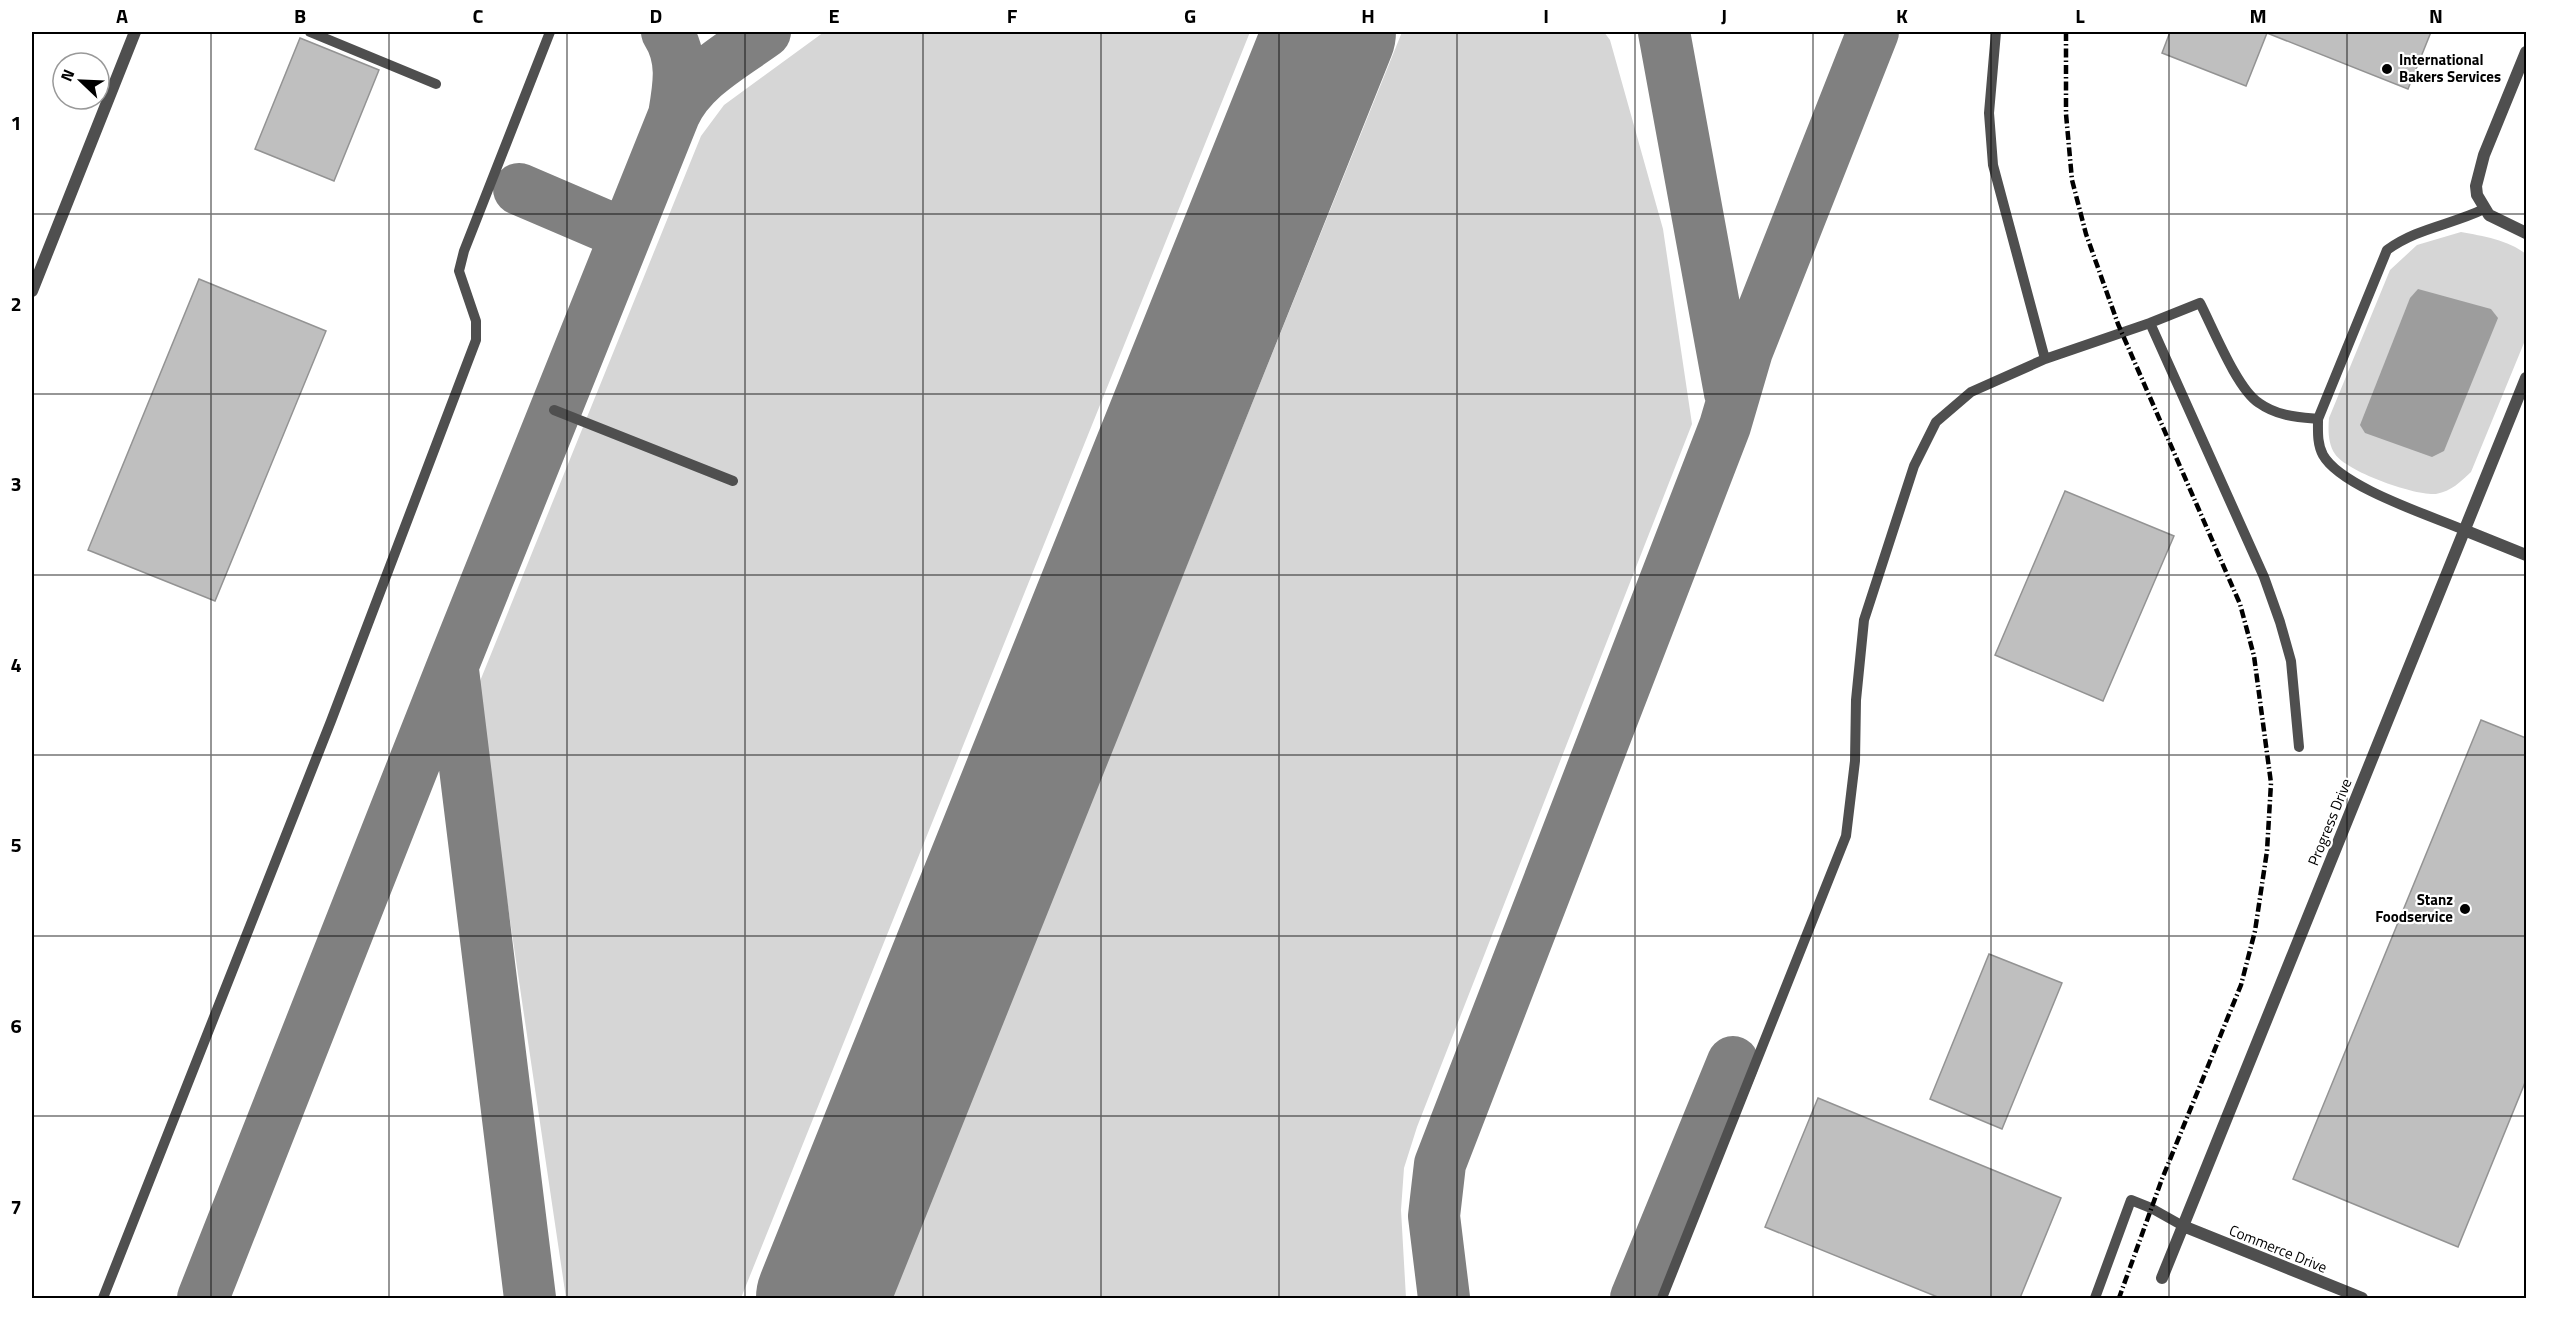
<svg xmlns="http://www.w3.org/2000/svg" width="2558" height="1330" font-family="'Titillium Web',sans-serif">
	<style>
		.green { fill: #d6d6d6 }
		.water { fill: #9d9d9d }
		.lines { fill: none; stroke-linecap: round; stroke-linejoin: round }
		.taxiway { stroke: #808080; stroke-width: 52 }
		.runway { stroke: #808080; stroke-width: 132 }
		.building { fill: #bfbfbf; stroke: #939393; stroke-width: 1.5 }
		.service { stroke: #4f4f4f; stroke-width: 10 }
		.minor { stroke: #4f4f4f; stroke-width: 12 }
		.rail { stroke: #000; stroke-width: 4.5; stroke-dasharray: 9 3 1.5 3; stroke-linecap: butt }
		.grid { fill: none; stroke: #000; stroke-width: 1.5; stroke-opacity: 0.55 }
		.poi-dot { fill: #000; stroke: #fff; stroke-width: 2 }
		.labels { text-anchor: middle; stroke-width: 4.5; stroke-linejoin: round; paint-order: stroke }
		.poi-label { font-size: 15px; font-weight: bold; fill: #000; stroke: #fff; text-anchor: start }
		.street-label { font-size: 15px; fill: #000; stroke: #fff }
		.neatline { fill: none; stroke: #000; stroke-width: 2 }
		.grid-label { font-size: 20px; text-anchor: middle; font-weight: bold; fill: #000 }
	</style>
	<rect width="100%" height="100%" fill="#fff"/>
	<path class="green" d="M824,32h426l-509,1266h-175l-90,-607 225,-555 23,-31z
		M1402,32h202l6,8 53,189 29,195 -275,703 -13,41 -3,42 5,88h-515z
		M2461,232c22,4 47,8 65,22v84l-55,134c-11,10 -19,19 -35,22 -20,2 -89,-22 -101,-40 -7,-10 -7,-24 -6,-36l61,-148 27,-25z"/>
	<path class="water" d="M2418,289l73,20 7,9 -54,133 -12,6 -67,-24 -5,-8 50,-127z"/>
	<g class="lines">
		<path class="taxiway" d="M667,32c17,26 12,54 7,83
			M1664,32l66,361
			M519,189l105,45
			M453,670l77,628
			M203,1298l250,-633 221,-550c17,-38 58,-59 91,-83
			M1444,1298l-10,-82 6,-52 285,-738 22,-75 126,-319
			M1636,1298l97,-236"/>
		<path class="runway" d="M822,1298l508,-1266"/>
	</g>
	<path class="building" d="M2170,32h261l-23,57 -141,-56 -21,53 -84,-33z
		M300,38l79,32 -45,111 -79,-32z
		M199,279l127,52 -111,270 -127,-51z
		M2065,491l109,45 -71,165 -108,-46z
		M2481,720l45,18v342l-68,167 -165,-68z
		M1989,954l73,29 -60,146 -72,-30z
		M1818,1098l243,100 -41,100h-80l-175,-71z"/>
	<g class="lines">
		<path class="service" d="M310,32l126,52
			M1996,32l-7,81 4,52 52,194
			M2150,323l114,254 16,45 11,39 8,86
			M554,410l179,71
			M2464,530c-35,-15 -123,-43 -141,-75 -6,-11 -5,-24 -5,-36l69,-169c30,-22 64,-25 97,-41
			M103,1298l228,-577 145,-381v-19l-17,-50 5,-20 86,-219
			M1662,1298l184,-462 9,-75 1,-61 8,-80 50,-154 22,-44 35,-30 74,-33 105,-36 50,-20c13,25 37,86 59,100 18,13 38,14 59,16
			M2095,1298l36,-98 20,8 32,18"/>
		<path class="minor" d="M2526,52l-42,103 -8,31 1,9 12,20 37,18
			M32,291l103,-259
			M2464,530l62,25
			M2183,1226l179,72
			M2162,1278l364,-900"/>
		<path class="rail" d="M2066,32v82l6,66 14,54 32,90 122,280 14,52 17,127 -4,68 -12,80 -14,54 -79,194 -43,119"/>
	</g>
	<path class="grid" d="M211,32v1266M389,32v1266M567,32v1266M745,32v1266M923,32v1266M1101,32v1266M1279,32v1266M1457,32v1266M1635,32v1266M1813,32v1266M1991,32v1266M2169,32v1266M2347,32v1266M32,214h2494M32,394h2494M32,575h2494M32,755h2494M32,936h2494M32,1116h2494"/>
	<g class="poi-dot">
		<circle cx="2387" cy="69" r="6"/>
		<circle cx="2465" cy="909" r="6"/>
	</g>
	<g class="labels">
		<g class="poi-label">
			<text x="2399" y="65">International<tspan x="2399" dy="17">Bakers Services</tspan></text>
			<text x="2453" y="905" text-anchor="end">Stanz<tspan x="2453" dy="17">Foodservice</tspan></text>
		</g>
		<g class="street-label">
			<text transform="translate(2330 822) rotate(-68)" y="5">Progress Drive</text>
			<text transform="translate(2278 1249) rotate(22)" y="5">Commerce Drive</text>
		</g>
	</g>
	<rect width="2558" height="1330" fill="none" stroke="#ffffff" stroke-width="66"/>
	<g transform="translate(81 81) rotate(293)"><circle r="28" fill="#ffffff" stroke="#999999" stroke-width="1.5"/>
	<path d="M0-4.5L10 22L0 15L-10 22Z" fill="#000000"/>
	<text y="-9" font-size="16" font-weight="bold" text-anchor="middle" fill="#000000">N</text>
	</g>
	<rect x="33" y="33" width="2492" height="1264" class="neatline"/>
	<g class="grid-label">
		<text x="122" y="23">A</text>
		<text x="300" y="23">B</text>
		<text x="478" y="23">C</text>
		<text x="656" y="23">D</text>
		<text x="834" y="23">E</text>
		<text x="1012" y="23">F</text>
		<text x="1190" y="23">G</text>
		<text x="1368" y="23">H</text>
		<text x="1546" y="23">I</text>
		<text x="1724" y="23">J</text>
		<text x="1902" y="23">K</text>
		<text x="2080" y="23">L</text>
		<text x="2258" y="23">M</text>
		<text x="2436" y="23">N</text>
		<text x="16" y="130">1</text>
		<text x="16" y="311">2</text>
		<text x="16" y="491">3</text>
		<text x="16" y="672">4</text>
		<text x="16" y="852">5</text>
		<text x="16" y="1033">6</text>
		<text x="16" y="1214">7</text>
	</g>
</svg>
